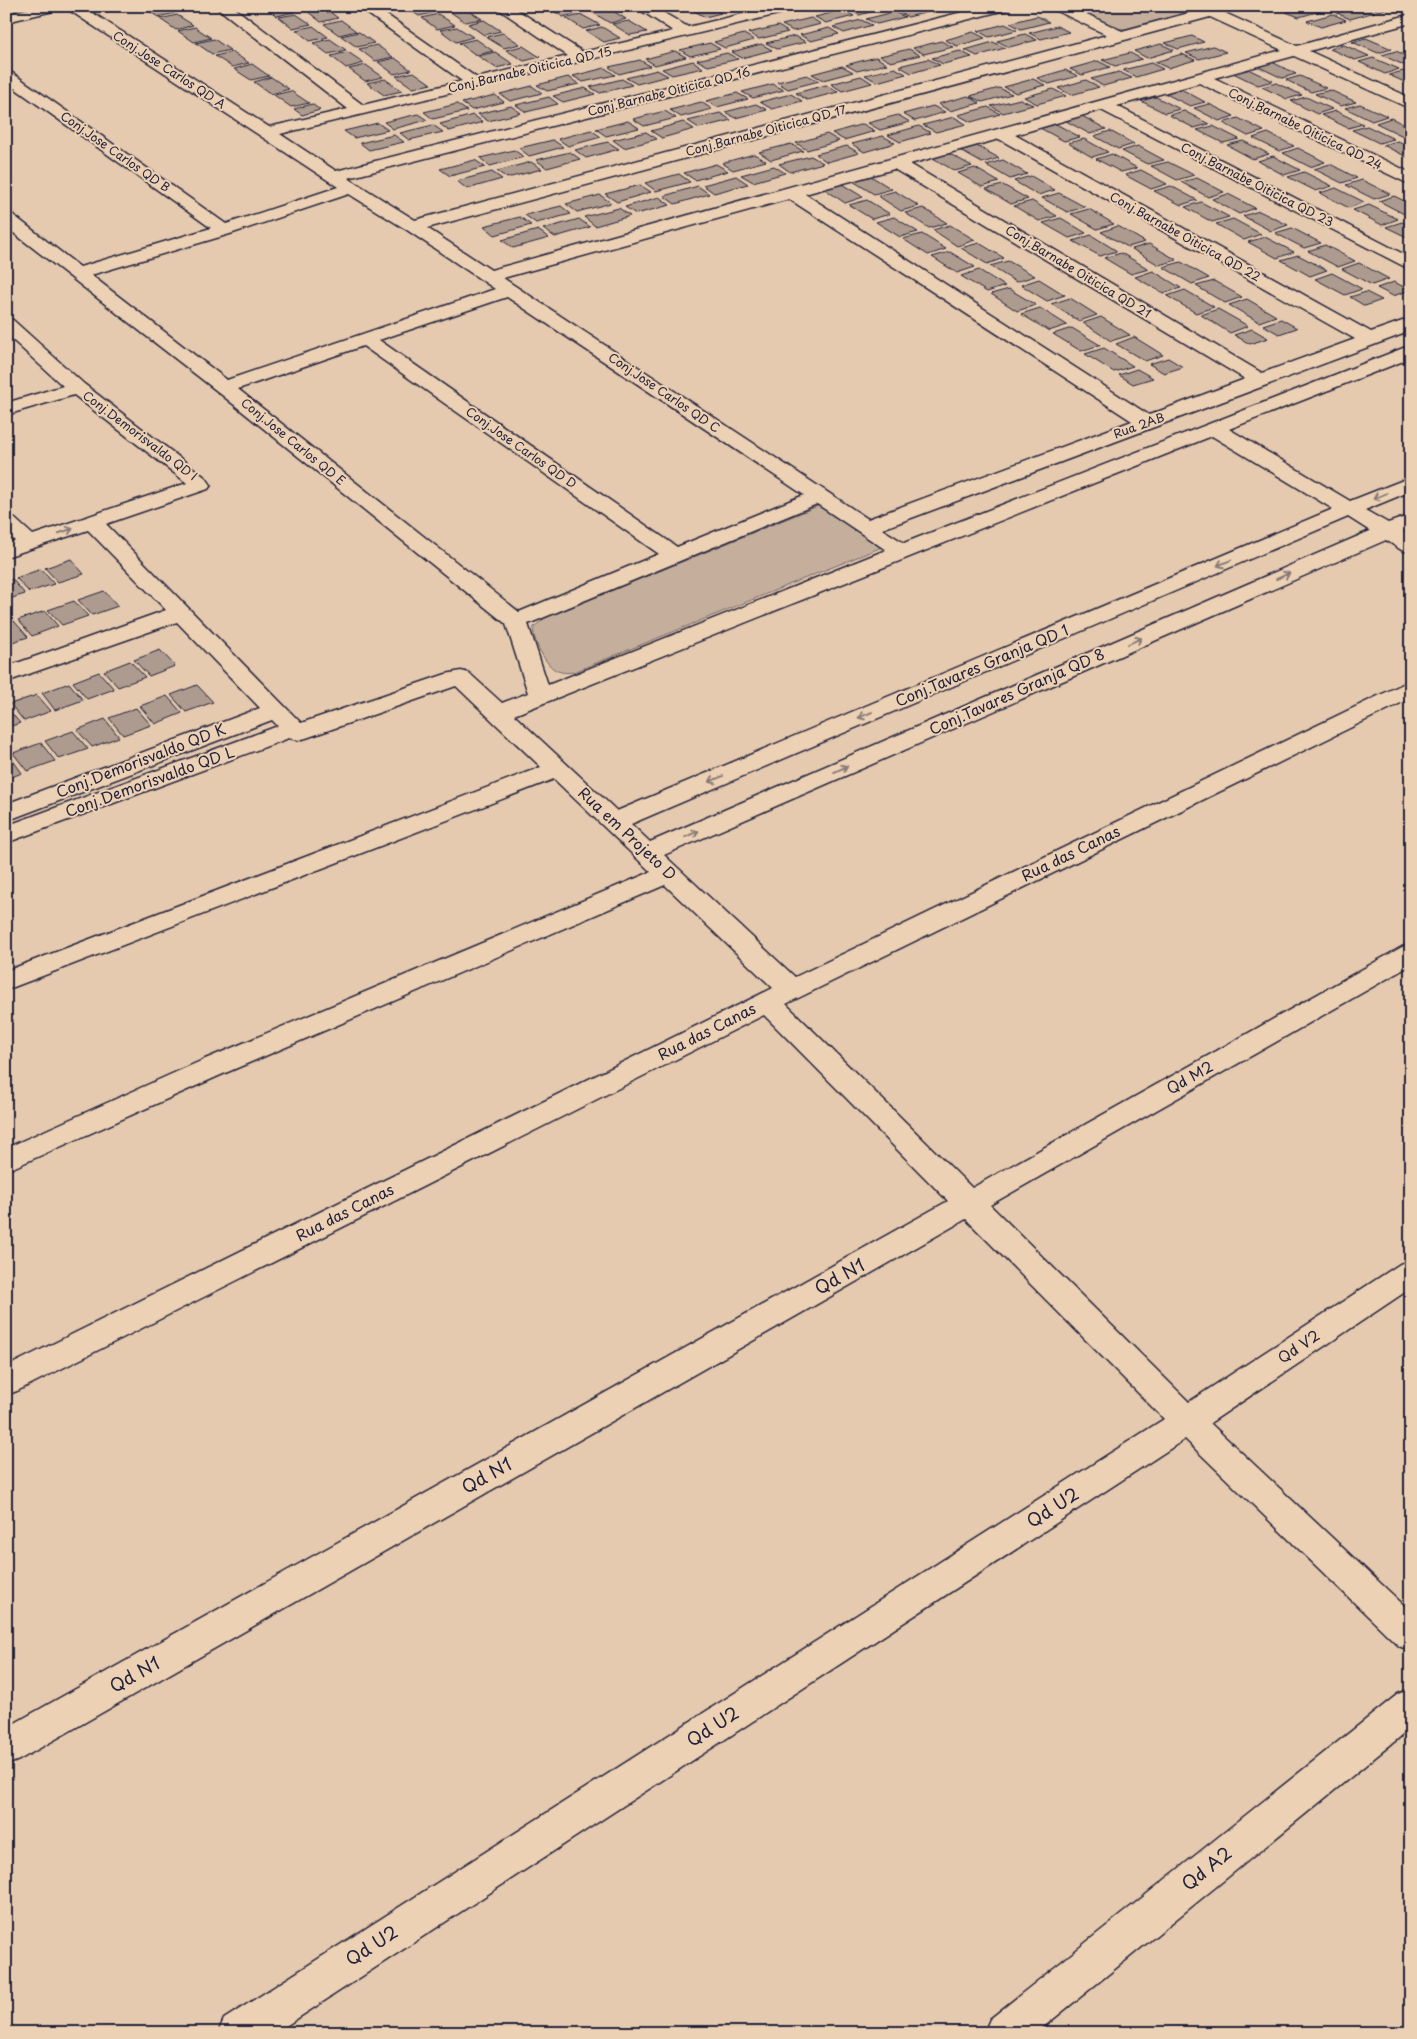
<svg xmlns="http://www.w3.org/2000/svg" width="1417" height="2039" font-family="'Playpen Sans',sans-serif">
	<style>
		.green { fill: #c5ae9c; stroke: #74686c }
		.building { fill: #ae9b8f; stroke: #22223b }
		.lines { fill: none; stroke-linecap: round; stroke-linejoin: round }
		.minor-casing { stroke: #22223b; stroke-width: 3 }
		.minor { fill: #edd1b4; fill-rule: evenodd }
		.oneway { stroke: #887a78 }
		.labels { text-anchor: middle; stroke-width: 4; stroke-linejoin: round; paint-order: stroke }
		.far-street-label { font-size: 12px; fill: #22223b; stroke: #edd1b4 }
		.street-label { font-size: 15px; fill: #22223b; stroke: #edd1b4 }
		.near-street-label { font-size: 18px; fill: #22223b; stroke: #edd1b4 }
	</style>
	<rect width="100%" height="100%" fill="#e5caaf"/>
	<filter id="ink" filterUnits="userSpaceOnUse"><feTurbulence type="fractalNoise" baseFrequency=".02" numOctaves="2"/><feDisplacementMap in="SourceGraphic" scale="10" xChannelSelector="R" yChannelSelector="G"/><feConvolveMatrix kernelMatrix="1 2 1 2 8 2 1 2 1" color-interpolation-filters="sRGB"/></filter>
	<g filter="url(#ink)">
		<path class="green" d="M1067,6h145l-87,23 -10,-1z
			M820,505l62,42 -308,125c-7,1 -14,1 -20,-3 -9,-6 -23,-31 -20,-42l11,-9z"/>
		<path class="building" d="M147,6h17l11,7 -17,4 -15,-10z
			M263,6h23l8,6 -17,4z
			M404,6h23l9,6 -17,4z
			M546,6h23l10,7 -16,4z
			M686,6h23l12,7 -16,4z
			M859,6h24l3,2 -27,7 -11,-6z
			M915,6h14l7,4 -28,7 -11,-6z
			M1305,6h9l10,4 -25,7 -13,-5z
			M1361,6l14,6 -25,7 -13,-6z
			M1368,6h27l-16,5z
			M323,7l15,11 -17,4 -14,-11z
			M465,8l17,11 -17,3 -16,-11z
			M608,8l18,11 -16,4 -18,-11z
			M843,10l11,6 -28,7 -11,-6z
			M894,12l11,5 -28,7 -11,-5z
			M296,14l15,10 -18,4 -14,-11z
			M438,14l17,11 -18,4 -15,-11z
			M1333,14l13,6 -25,7 -14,-6z
			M177,15l16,10 -17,5 -16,-11z
			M582,15l18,10 -17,4 -17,-11z
			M1037,16l12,6 -28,7 -11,-6z
			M811,18l10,6 -28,7 -11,-6z
			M341,20l15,11 -17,4 -15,-11z
			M484,20l17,11 -17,4 -16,-11z
			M861,20l11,5 -28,8 -11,-6z
			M629,21l18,11 -17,3 -18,-11z
			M1005,24l12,6 -28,7 -11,-6z
			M313,26l15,11 -18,4 -14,-11z
			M778,26l10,6 -29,7 -11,-6z
			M1057,26l12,6 -28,7 -12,-6z
			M195,27l16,11 -17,4 -16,-11z
			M457,27l16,10 -17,5 -16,-12z
			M602,27l18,11 -16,4 -18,-11z
			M829,28l10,6 -28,7 -11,-6z
			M359,32l15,11 -17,4 -16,-11z
			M973,32l12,6 -28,8 -12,-6z
			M503,33l17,11 -16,4 -18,-11z
			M744,34l10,6 -29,8 -11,-6z
			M1025,34l12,6 -28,7 -12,-6z
			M795,36l11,6 -29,7 -11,-6z
			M1192,36l12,6 -26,7 -13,-6z
			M1366,38l26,11 -14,4 -26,-11z
			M214,39l16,11 -18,4 -16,-11z
			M330,39l16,11 -18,4 -15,-11z
			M476,39l17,12 -17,4 -17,-12z
			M941,41l12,6 -29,7 -11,-6z
			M993,42l12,6 -28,8 -12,-6z
			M710,43l10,6 -30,7 -10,-6z
			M761,44l11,6 -30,8 -10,-6z
			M1161,44l13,6 -27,8 -13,-7z
			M377,45l16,12 -18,4 -16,-12z
			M1344,45l25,11 -14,4 -25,-11z
			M523,46l17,11 -16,4 -18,-11z
			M1213,46l13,6 -27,7 -13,-6z
			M909,49l11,6 -29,7 -11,-6z
			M675,51l11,6 -31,8 -10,-6z
			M960,51l12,6 -29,7 -11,-6z
			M1396,51l15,7v8l-3,1 -26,-12z
			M232,52l17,11 -17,4 -17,-11z
			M348,52l16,11 -18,5 -15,-12z
			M495,52l18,12 -17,4 -18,-12z
			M727,53l11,6 -30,7 -11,-6z
			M1130,53l12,6 -27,7 -13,-6z
			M1182,54l13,6 -27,8 -13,-6z
			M876,57l11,7 -30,7 -11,-6z
			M395,58l16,12 -17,4 -16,-12z
			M1373,58l26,11 -14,5 -26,-12z
			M928,59l12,6 -29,8 -12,-7z
			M640,60l10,6 -31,8 -10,-7z
			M693,61l10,7 -31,7 -10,-6z
			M1098,61l12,6 -28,8 -12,-6z
			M1272,62l24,12 -14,4 -25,-12z
			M1151,63l12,6 -27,8 -13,-7z
			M252,64l17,12 -18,4 -17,-11z
			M366,65l17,12 -18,4 -16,-12z
			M842,66l11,6 -30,8 -11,-6z
			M605,68l10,7 -32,7 -10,-6z
			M895,68l11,6 -29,8 -12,-7z
			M1248,69l25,12 -15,4 -25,-12z
			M657,70l11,6 -31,8 -11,-6z
			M1065,70l13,6 -29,8 -12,-6z
			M1403,71l8,4v10l-22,-10z
			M414,72l17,12 -18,4 -17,-12z
			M1119,72l13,6 -29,8 -12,-7z
			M807,75l12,6 -31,8 -11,-7z
			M861,76l11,7 -30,8 -11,-7z
			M1300,76l26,12 -15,4 -25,-12z
			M271,77l18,12 -18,5 -17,-12z
			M568,77l11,7 -32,7 -10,-6z
			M385,79l17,12 -18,4 -17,-12z
			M622,79l10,6 -32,8 -10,-6z
			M1033,79l12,6 -29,8 -12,-6z
			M1086,80l13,7 -28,8 -13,-7z
			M1276,83l26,12 -15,4 -25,-12z
			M773,84l11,6 -31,8 -11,-6z
			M826,85l12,7 -31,8 -11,-7z
			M532,86l10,7 -32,8 -10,-7z
			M585,88l10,6 -32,8 -10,-6z
			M999,88l13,6 -30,8 -12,-6z
			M1053,89l13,7 -29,8 -13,-7z
			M1181,89l24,13 -15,4 -24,-12z
			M1330,90l26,12 -15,4 -26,-12z
			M291,91l18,12 -18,4 -17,-12z
			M737,93l11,6 -31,8 -11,-6z
			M791,94l11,7 -30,8 -12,-7z
			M495,95l9,7 -32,8 -10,-7z
			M968,96l12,7 -30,8 -12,-7z
			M549,97l9,7 -32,8 -10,-7z
			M1156,97l24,12 -15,4 -24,-12z
			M1306,97l26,12 -15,5 -26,-13z
			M1020,99l13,6 -30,8 -12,-7z
			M701,102l11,7 -31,8 -11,-7z
			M312,104l8,6 -18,5 -8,-6z
			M457,104l10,7 -34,8 -9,-7z
			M756,104l11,6 -32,8 -10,-6z
			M1209,104l25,12 -15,5 -25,-13z
			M1360,104l27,12 -15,5 -27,-13z
			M511,106l10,7 -33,8 -10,-7z
			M933,106l12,6 -30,9 -12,-7z
			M988,107l12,7 -29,8 -13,-7z
			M665,111l11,7 -32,8 -11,-7z
			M1184,111l25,13 -15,4 -25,-13z
			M1336,111l27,13 -15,4 -27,-13z
			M720,113l11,7 -32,8 -11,-7z
			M418,114l9,6 -34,9 -9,-7z
			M473,115l10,7 -34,9 -9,-7z
			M898,115l12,7 -30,8 -12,-7z
			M1082,116l24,13 -16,5 -24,-13z
			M954,117l12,7 -30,8 -13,-7z
			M1238,118l26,13 -16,5 -25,-13z
			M1391,118l20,10v5l-8,3 -27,-13z
			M628,121l11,7 -33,8 -10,-7z
			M683,122l11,7 -32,9 -11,-7z
			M378,123l10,7 -34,8 -10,-7z
			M863,124l12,7 -31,9 -12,-7z
			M1056,124l24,13 -16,4 -24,-13z
			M433,125l10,7 -34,8 -9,-7z
			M919,126l12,7 -31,9 -12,-7z
			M1213,126l26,13 -16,4 -26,-13z
			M1367,126l27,13 -15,4 -27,-13z
			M591,130l10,7 -33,9 -10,-7z
			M1110,131l24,13 -16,5 -24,-13z
			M646,132l11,7 -33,9 -11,-8z
			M1268,133l26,13 -15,5 -26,-13z
			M827,134l12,7 -32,9 -11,-7z
			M394,135l10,7 -35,8 -9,-7z
			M883,136l12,7 -31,9 -12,-8z
			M1084,139l24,13 -16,5 -24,-14z
			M553,140l10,7 -34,9 -10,-8z
			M1243,141l26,13 -16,5 -26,-14z
			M1398,141l13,6v12l-28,-14z
			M608,142l11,7 -33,9 -11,-8z
			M791,144l12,7 -32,9 -12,-8z
			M975,145l24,13 -17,5 -23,-13z
			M847,146l12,7 -32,9 -11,-8z
			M1138,146l26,14 -17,4 -25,-13z
			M1298,148l27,14 -15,5 -27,-14z
			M514,150l10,7 -34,9 -10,-8z
			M570,152l10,7 -33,9 -11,-8z
			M948,153l24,13 -17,5 -24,-14z
			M754,154l12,7 -33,9 -11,-7z
			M1112,154l25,14 -16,4 -25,-13z
			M811,156l12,7 -33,9 -11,-8z
			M1273,156l27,14 -16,5 -26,-14z
			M475,160l10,7 -35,9 -10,-7z
			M1003,160l24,14 -17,5 -24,-14z
			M531,162l11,7 -35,9 -10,-7z
			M1168,162l26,13 -17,5 -26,-14z
			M716,164l12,7 -33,9 -11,-7z
			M1330,164l27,14 -15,5 -28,-14z
			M774,166l11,7 -32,9 -12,-7z
			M975,168l24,14 -17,5 -24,-14z
			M1141,170l26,14 -16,5 -26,-14z
			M492,172l10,7 -35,10 -10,-8z
			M1304,172l28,14 -16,5 -28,-14z
			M679,174l11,8 -34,9 -11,-8z
			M869,175l23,14 -18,5 -23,-14z
			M736,176l12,8 -34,9 -11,-8z
			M1031,176l24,14 -17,5 -24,-14z
			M1197,178l27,14 -16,5 -27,-15z
			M1362,180l28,14 -16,5 -28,-14z
			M840,183l23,14 -18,6 -22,-15z
			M640,185l11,7 -34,10 -12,-8z
			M1003,185l25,14 -17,5 -25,-15z
			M698,186l11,8 -34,10 -11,-8z
			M1171,186l26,14 -16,5 -27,-14z
			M1336,188l28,14 -15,6 -29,-15z
			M895,191l24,15 -18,5 -23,-15z
			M1059,193l26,14 -18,5 -25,-14z
			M1228,194l27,14 -16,6 -27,-15z
			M600,195l11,8 -34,9 -11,-8z
			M1394,196l17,8v11l-3,1 -29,-15z
			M659,197l11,8 -34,9 -11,-7z
			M867,200l23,14 -18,5 -23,-14z
			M1032,201l25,15 -18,5 -25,-15z
			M1201,202l28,15 -17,5 -27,-15z
			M1369,205l29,14 -16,6 -29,-15z
			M561,206l10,8 -35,9 -11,-8z
			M619,208l11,8 -35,10 -11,-9z
			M923,208l24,15 -18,5 -24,-15z
			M1089,209l25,15 -17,5 -26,-15z
			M1259,211l29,14 -17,6 -28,-15z
			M520,217l11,8 -36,10 -11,-9z
			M894,217l24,15 -18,5 -24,-15z
			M1061,218l25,15 -17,5 -26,-15z
			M579,219l11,8 -35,10 -12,-8z
			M1233,219l28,15 -17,6 -28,-16z
			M1402,222l9,4v13l-25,-12z
			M950,225l25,15 -18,6 -24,-16z
			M1118,226l27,16 -17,5 -27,-15z
			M1292,228l29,15 -17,5 -29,-15z
			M538,230l11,8 -36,10 -11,-8z
			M922,234l24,15 -18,6 -25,-16z
			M1091,235l26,16 -17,5 -27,-15z
			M1265,237l29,15 -17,6 -29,-16z
			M979,243l25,15 -17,6 -26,-16z
			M1149,244l28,16 -18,5 -27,-16z
			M1325,245l30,16 -17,6 -30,-16z
			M950,252l25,15 -18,6 -25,-16z
			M1121,253l28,16 -18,5 -27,-16z
			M1298,255l29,15 -17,6 -29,-16z
			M1008,261l27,15 -19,6 -26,-16z
			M1181,262l28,16 -17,6 -29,-17z
			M1359,263l30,16 -17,6 -30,-16z
			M979,270l26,16 -18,6 -26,-16z
			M1153,271l28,17 -18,5 -28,-16z
			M1332,273l30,16 -17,6 -30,-16z
			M1039,279l26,16 -18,6 -26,-16z
			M1214,281l28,16 -17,6 -29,-17z
			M1394,282l16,8 -17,6 -16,-8z
			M1009,289l27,16 -19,6 -26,-17z
			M1185,290l29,17 -18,6 -29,-17z
			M1366,292l16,8 -17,6 -15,-9z
			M1070,298l27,17 -18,6 -28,-17z
			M1247,299l29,17 -17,6 -30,-17z
			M1040,308l27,17 -18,6 -28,-17z
			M1218,309l30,17 -18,7 -29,-18z
			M1101,317l29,18 -19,6 -28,-18z
			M1281,319l16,9 -18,6 -16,-9z
			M1072,328l28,17 -19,6 -28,-17z
			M1252,329l16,9 -18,6 -16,-9z
			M1134,337l29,18 -18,6 -29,-17z
			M1104,348l29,18 -19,6 -29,-18z
			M1168,358l15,9 -19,6 -15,-9z
			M1137,369l16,9 -20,6 -14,-9z
			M71,559l13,15 -26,8 -13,-14z
			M41,569l13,15 -25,8 -13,-14z
			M12,579l13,15 -19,6v-19z
			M104,591l14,15 -26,9 -14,-15z
			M74,601l14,15 -26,9 -14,-15z
			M45,611l13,15 -26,10 -14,-16z
			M14,621l14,16 -22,7v-20z
			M160,650l15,16 -26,10 -15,-16z
			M130,661l15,16 -27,10 -14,-16z
			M99,672l15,17 -27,10 -14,-17z
			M69,683l14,17 -28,10 -13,-17z
			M197,685l16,17 -27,10 -15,-17z
			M37,695l14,16 -27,10 -14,-17z
			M167,696l15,17 -27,11 -15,-18z
			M6,707l14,16 -14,5z
			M136,708l15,17 -28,10 -14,-17z
			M105,719l14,18 -27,10 -15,-17z
			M73,731l15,18 -29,10 -14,-18z
			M41,743l14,18 -28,10 -14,-18z
			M9,755l13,18 -16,6v-23z"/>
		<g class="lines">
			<defs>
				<path id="minor" d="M39,6h43l187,121 79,-18 -133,-103h17l131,99 99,-24 -105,-75h17l103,72 91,-22 -74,-50h17l72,46 90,-21 -39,-25h18l36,21 88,-21h26l-7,4 -515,124 56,37 650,-165h25l-2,3 -661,169 67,42 692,-185 -54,-26 -2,-3h19l52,25 93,-25h25l-2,3 -13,4 72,33 114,-32v9l-102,28 102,47v11l-117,-53 -80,22 197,95v12l-212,-102 -82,23 294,152v12l-310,-160 -86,25 356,197 40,-14v13l-529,198 22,14 507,-198v13l-182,71 121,72 61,-24v14l-46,19 23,13 23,-8v14l-8,3 8,5v15l-8,-1 -17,-11 -722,315 131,122 608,-293 8,-2v16l-625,306 186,184 430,-241 9,-3v21l-421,240 199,197 211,-138 11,-4v28l-201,135 201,189v39l-12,-5 -214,-207 -910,594h-57l6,-14 940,-600 -198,-200 -947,541 -13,5v-37l942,-527 -184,-186 -747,376 -11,4v-28l767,-379 -108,-103 -442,189 -217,97v-23l197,-88 448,-188 -97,-93 -548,211v-19l535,-204 -85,-81 -150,52 -8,2 -9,-2 -283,105v-17l272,-100 -6,-6 -266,101v-17l254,-96 -83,-86 -171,60v-15l160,-57 -78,-80 -82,27v-13l9,-3 -9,-8v-18l7,2 20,18 154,-52 -113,-88 -68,20v-12l57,-17 -57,-52v-16l7,2 71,64 122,94 5,7 -3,4 -102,35 195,199 145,-49 15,-3 8,2 33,30 26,-10 -22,-69 -289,-233 -211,-164v-14l6,1 68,53 131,-39 -205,-146v-12l5,2 215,152 112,-37 -272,-179 -60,14v-8zM1210,17l72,33 -791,220 -64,-42zM999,139l356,200 -93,34 -352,-209zM894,169l351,210 -96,36 -344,-221zM349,194l58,36 88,59 -268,91 -136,-105 139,-41zM789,199l343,222 -264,98 -365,-241zM507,297l297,198 -127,52 -298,-207zM363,346l296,208 -140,58 -281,-223zM1212,436l121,73 -716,302 -103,-96zM817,504l69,46 -338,135 -20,-61zM1348,517l22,14 -720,311 -19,-18z
					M1411,1689v39l-375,305h-52l6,-14 408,-325z"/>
			</defs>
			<use href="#minor" class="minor-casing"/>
			<use href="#minor" class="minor"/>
		</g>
		<defs><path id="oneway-shaft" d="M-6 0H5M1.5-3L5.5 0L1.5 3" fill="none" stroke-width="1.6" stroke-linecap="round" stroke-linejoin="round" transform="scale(1.25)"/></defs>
		<g class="oneway">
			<use href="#oneway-shaft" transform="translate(1380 496) rotate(157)"/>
			<use href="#oneway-shaft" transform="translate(66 531) rotate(-18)"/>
			<use href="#oneway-shaft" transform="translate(1224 563) rotate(157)"/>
			<use href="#oneway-shaft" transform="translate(1283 576) rotate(-24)"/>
			<use href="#oneway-shaft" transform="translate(1135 641) rotate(-24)"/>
			<use href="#oneway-shaft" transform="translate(865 715) rotate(157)"/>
			<use href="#oneway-shaft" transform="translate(841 769) rotate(-24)"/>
			<use href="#oneway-shaft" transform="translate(716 779) rotate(157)"/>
			<use href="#oneway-shaft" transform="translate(692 834) rotate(-24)"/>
		</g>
	</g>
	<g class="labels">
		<g class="far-street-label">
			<text transform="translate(169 70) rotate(33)" y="4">Conj.Jose Carlos QD A</text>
			<text transform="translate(530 70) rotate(-13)" y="4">Conj.Barnabe Oiticica QD 15</text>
			<text transform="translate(669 92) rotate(-14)" y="4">Conj.Barnabe Oiticica QD 16</text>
			<text transform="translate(1305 129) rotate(26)" y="4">Conj.Barnabe Oiticica QD 24</text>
			<text transform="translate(766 131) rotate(-15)" y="4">Conj.Barnabe Oiticica QD 17</text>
			<text transform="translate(115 152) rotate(35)" y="4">Conj.Jose Carlos QD B</text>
			<text transform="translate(1257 185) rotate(27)" y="4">Conj.Barnabe Oiticica QD 23</text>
			<text transform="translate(1185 237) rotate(29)" y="4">Conj.Barnabe Oiticica QD 22</text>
			<text transform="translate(1078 272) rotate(31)" y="4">Conj.Barnabe Oiticica QD 21</text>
			<text transform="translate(664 393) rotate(34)" y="4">Conj.Jose Carlos QD C</text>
			<text transform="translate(1139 426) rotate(-20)" y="4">Rua 2AB</text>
			<text transform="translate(140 436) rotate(37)" y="4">Conj.Demorisvaldo QD I</text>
			<text transform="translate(293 442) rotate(39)" y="4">Conj.Jose Carlos QD E</text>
			<text transform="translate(521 448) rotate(35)" y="4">Conj.Jose Carlos QD D</text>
		</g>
		<g class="street-label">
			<text transform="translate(982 666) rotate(-23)" y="5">Conj.Tavares Granja QD 1</text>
			<text transform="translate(1017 692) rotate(-24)" y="5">Conj.Tavares Granja QD 8</text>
			<text transform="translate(141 761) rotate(-21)" y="5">Conj.Demorisvaldo QD K</text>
			<text transform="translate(150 782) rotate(-20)" y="5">Conj.Demorisvaldo QD L</text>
			<text transform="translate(627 834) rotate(43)" y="5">Rua em Projeto D</text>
			<text transform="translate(1071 854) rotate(-26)" y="5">Rua das Canas</text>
			<text transform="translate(707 1032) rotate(-27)" y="5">Rua das Canas</text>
			<text transform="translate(1190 1078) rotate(-30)" y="5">Qd M2</text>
			<text transform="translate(345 1213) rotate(-27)" y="5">Rua das Canas</text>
			<text transform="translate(1299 1347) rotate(-34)" y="5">Qd V2</text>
		</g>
		<g class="near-street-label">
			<text transform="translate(840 1277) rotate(-29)" y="6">Qd N1</text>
			<text transform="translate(487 1476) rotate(-29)" y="6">Qd N1</text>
			<text transform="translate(1053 1508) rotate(-33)" y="6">Qd U2</text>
			<text transform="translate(135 1675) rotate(-29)" y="6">Qd N1</text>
			<text transform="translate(713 1727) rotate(-33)" y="6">Qd U2</text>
			<text transform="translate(1207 1869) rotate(-39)" y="6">Qd A2</text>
			<text transform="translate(372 1946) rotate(-33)" y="6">Qd U2</text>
		</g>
	</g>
	<rect width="1417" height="2039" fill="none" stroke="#edd1b4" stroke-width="25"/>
	<rect x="12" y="12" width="1392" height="2014" fill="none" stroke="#22223b" stroke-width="2" filter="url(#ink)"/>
</svg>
